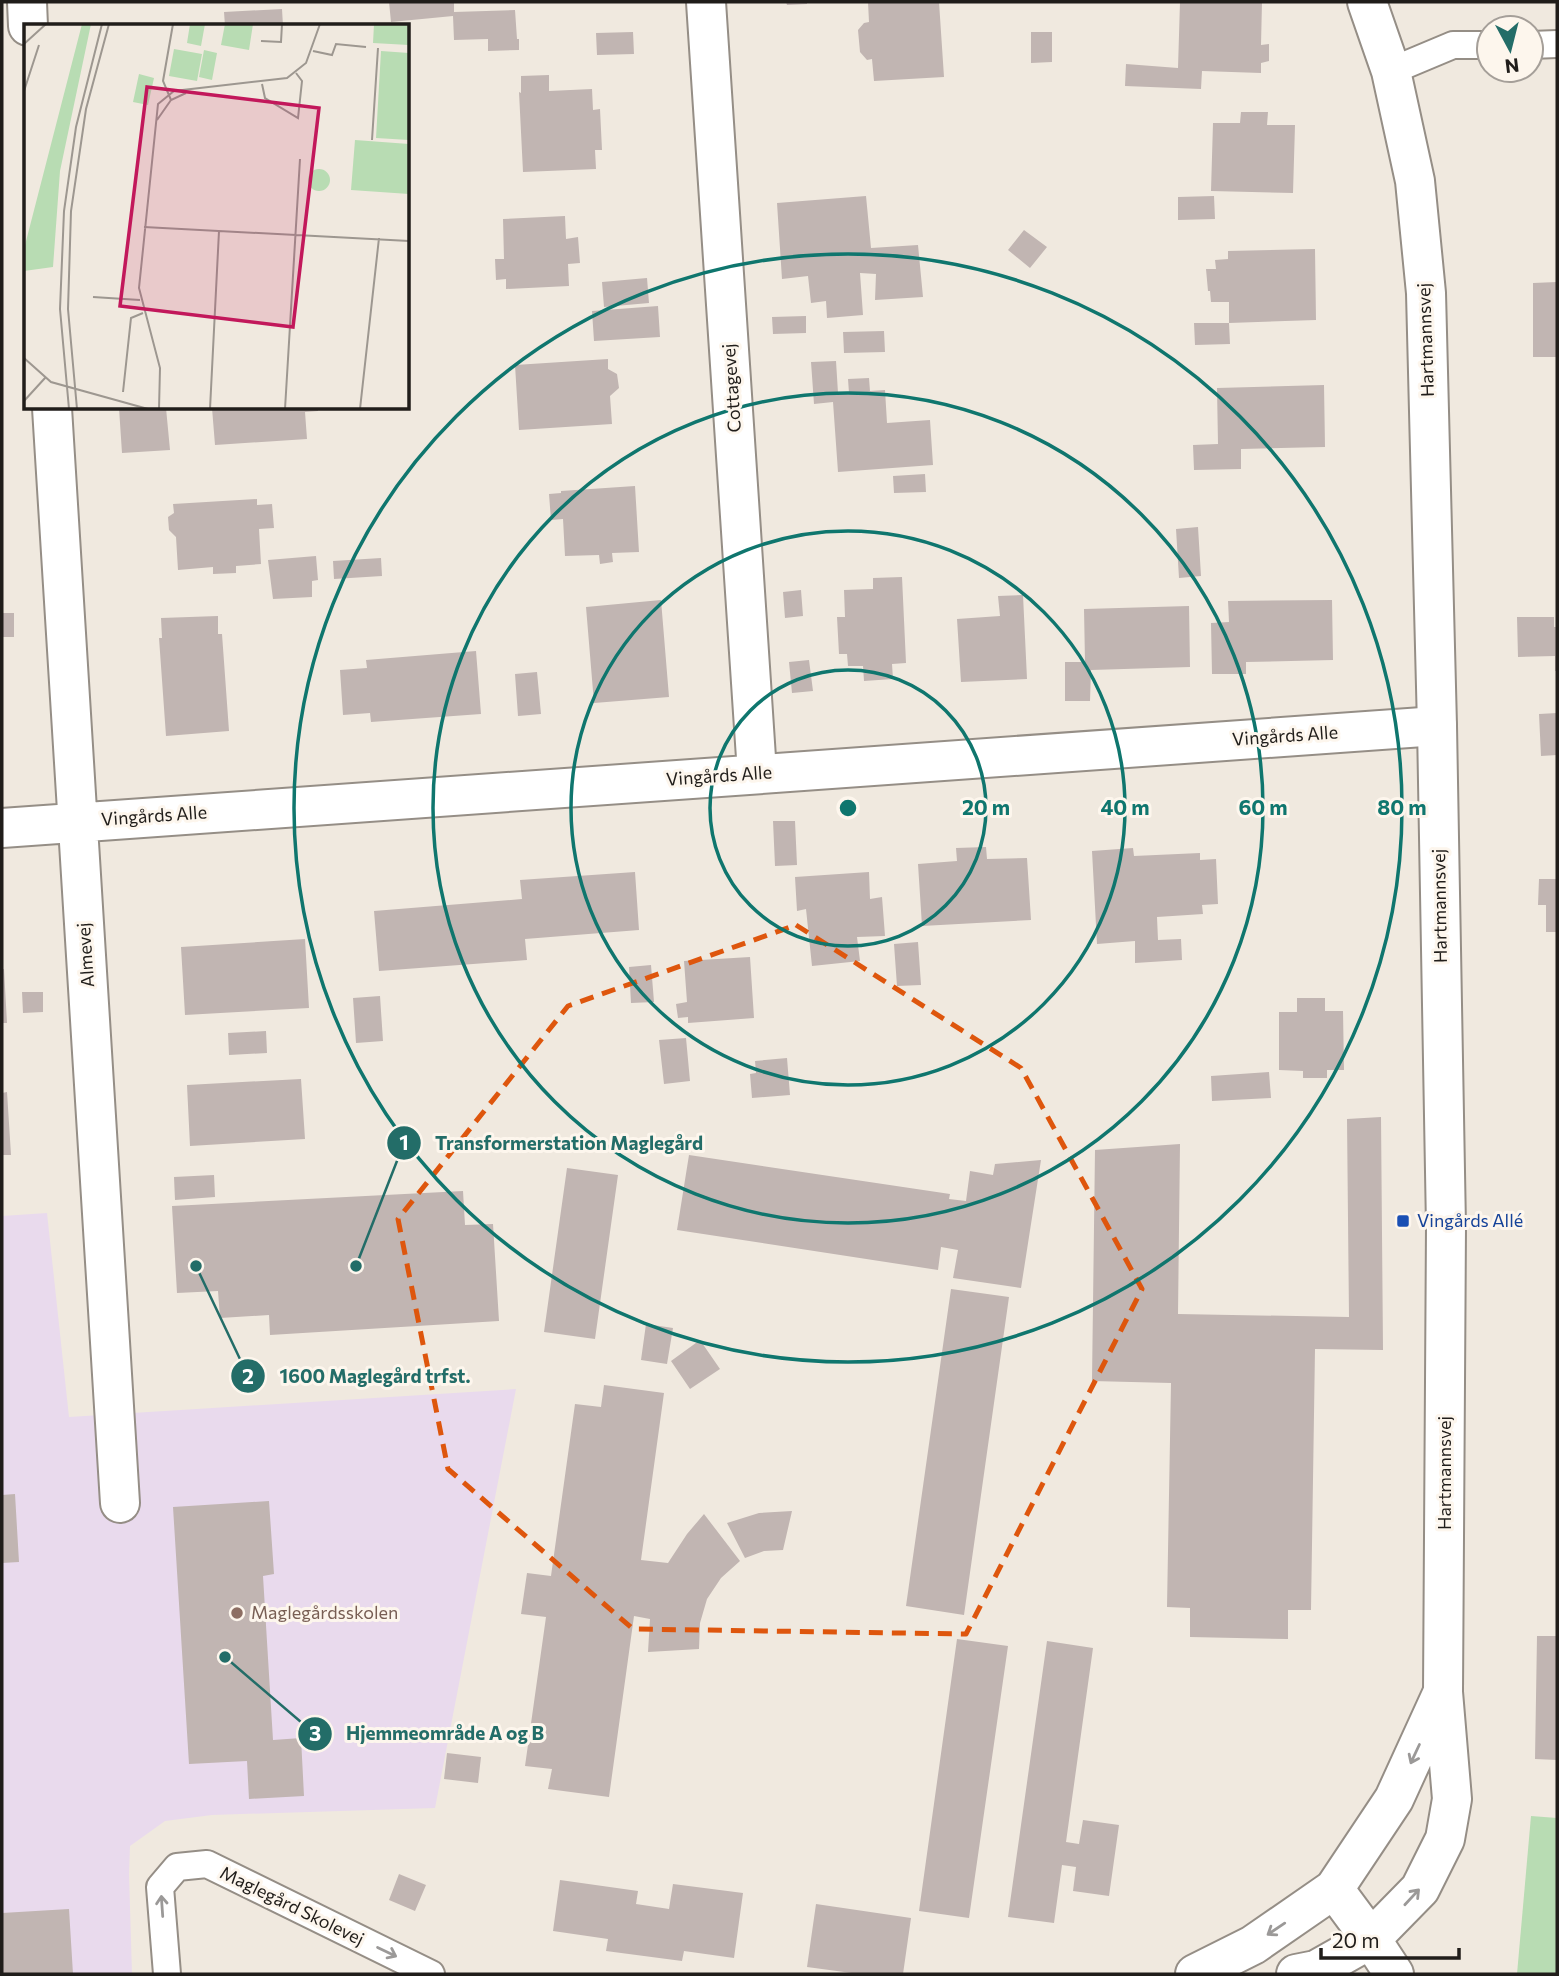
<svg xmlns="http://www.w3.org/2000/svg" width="1559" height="1976" font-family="Commissioner,sans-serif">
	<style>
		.education { fill: #e9daed }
		.green { fill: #b8dcb3 }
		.building { fill: #c1b5b2 }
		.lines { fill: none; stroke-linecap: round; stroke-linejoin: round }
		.service-casing { stroke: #958e86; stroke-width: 30 }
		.minor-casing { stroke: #958e86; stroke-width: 42 }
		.tertiary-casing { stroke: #958e86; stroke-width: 42 }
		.service { stroke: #fff; stroke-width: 26 }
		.minor { stroke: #fff; stroke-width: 38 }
		.tertiary { stroke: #fff; stroke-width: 38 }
		.oneway { stroke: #9b9998 }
		.marked { fill: none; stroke: #de560d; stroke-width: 5; stroke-dasharray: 14 9; stroke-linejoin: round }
		.ring { fill: none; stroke: #0f766e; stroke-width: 3.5 }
		.transit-dot { fill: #1a4fb4; stroke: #fdf6ed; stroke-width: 2.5 }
		.education-dot { fill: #8d6e63; stroke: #fdf6ed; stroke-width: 2.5 }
		.labels { text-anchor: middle; stroke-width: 6; stroke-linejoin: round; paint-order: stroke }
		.street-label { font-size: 18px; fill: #201d1a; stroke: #fdf6ed }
		.transit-label { font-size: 18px; fill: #164399; stroke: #fdf6ed; text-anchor: start }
		.education-label { font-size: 18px; fill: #785e54; stroke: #fdf6ed; text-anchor: start }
		.inset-road { fill: none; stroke: #9d9790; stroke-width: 2 }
		.view { fill: #c2185b; fill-opacity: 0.15; stroke: #c2185b; stroke-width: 3.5 }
		.inset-edge { fill: none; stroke: #201d1a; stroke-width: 3.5 }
		.centre { fill: #0f766e; stroke: #fdf6ed; stroke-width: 3.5 }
		.ring-label { font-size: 21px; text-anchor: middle; font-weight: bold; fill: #0f766e; stroke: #fdf6ed; stroke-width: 6; stroke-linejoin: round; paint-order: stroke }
		.leader { fill: none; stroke: #236d68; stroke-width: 2.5 }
		.callout-dot { fill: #236d68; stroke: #fdf6ed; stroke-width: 2.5 }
		.mark-label { font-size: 21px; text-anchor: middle; font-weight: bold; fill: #fff }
		.callout-label { font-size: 19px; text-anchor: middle; font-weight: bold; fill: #236d68; stroke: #fdf6ed; stroke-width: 6; stroke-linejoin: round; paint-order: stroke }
	</style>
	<rect width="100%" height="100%" fill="#f0e9df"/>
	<path class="education" d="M47,1213l22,204 447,-28 -81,419 -223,7 -47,6 -35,25 -1,28 3,100h-130v-758z"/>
	<path class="green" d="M1531,1816l26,2v156h-40z"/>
	<path class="building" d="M389,2h65v10l61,-2 2,29h2v11l-31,1v-12l-34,1 -1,-24 -62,6z
		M786,2h21v2l-20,1z
		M868,2h71l5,75 -70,4 -2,-22 -5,1 -7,-8 -2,-22 6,-7 5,-1z
		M1180,2h82l-1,43 8,-1v17l-8,2v10l-59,-2 -1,18 -76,-3 1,-22 52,4z
		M282,9l1,17h-58l-1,-14z
		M633,32l1,22 -37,1 -1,-22z
		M1031,32h21v30l-21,1z
		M549,75v16l43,-2 1,21 7,-1 2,41h-7l1,19 -73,3 -4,-80 2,1v-17z
		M1241,112h27l-1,13h28l-2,68 -82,-2 2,-68h27z
		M866,196l5,52 47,-3 5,52 -48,3 1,-26 -16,-1 3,42 -36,3 -1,-17 -15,2 -3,-27 -26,3 -5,-76z
		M1214,196l1,23 -37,1v-23z
		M565,216l1,23 12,-2 2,26 -12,1 1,22 -63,3v-10l-10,1 -1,-21h9l-1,-40z
		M1024,230l23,17 -17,21 -22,-18z
		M1315,249l1,71 -87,3 1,21 -35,1 -1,-22h35v-21h-18l-1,-11h-2l-2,-22h10l-1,-9 13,-1v-8z
		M647,278l2,25 -45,4 -2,-25z
		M1557,282v75h-24v-74z
		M658,306l2,31 -66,4 -2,-30z
		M806,316v17l-33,1 -1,-17z
		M884,331l1,21 -41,1 -1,-21z
		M608,359v10l9,5 2,14 -9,8 2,28 -93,6 -4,-65z
		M836,361l2,32h11l-1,-14 21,-1 1,13 15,-1 2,33 43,-3 3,45 -95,7 -5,-70 -19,2 -3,-42z
		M1324,385l1,62 -84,2v20l-47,1 -1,-25 25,-1 -1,-56z
		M119,408h47l4,42 -48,3z
		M212,408h106v3l-13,1 2,27 -92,6z
		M925,474l1,18 -32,1 -1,-17z
		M635,486l4,66 -27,1 1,9 -13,2 -1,-9 -34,1 -2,-37 -12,1 -2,-26 12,-1v-2z
		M257,499v6l15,-1 2,24 -15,1 2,35 -25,2v7l-23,1v-7l-35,3 -2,-33 -7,-7 -1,-13 6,-4 -1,-9z
		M1198,527l3,49 -22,2 -3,-49z
		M316,556l2,24 -6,1v16l-39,2 -5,-39z
		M381,558l1,18 -48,3 -1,-18z
		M902,577l4,86 -14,1 1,15 -29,2 -1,-15h-15l-1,-12h-8l-2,-37h8l-1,-27 29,-1v-11z
		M801,590l2,26 -18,2 -2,-26z
		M1023,595l4,84 -66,3 -4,-63 43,-3 -2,-20z
		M661,600l8,97 -75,6 -8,-96z
		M1332,600l1,60 -87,2v12h-34l-1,-51 18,-1 -1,-21z
		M1189,606l1,61 -99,3 -1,31h-25v-39h20l-1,-53z
		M2,613h12v24h-12z
		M218,616v18h4l7,97 -63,5 -7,-98h3l-1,-20z
		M1517,617h37v10h3v44h-2v-15l-37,1z
		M476,651l5,63 -110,8 -1,-9 -27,2 -3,-45 27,-2 -1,-8z
		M809,660l4,31 -21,2 -3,-31z
		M537,672l4,42 -23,2 -3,-42z
		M1557,713v42l-16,1 -2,-42z
		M773,821h22l2,44 -22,1z
		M986,847l1,12 40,-1 4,62 -109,6 -4,-62 39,-3 -1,-13z
		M1133,848l1,8 66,-3v7l16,-1 2,45 -16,1 1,9 -46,3 1,23 23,-1 1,21 -47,3v-22l-38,3 -5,-93z
		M635,872l4,58 -114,9 2,21 -148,11 -5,-60 148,-12 -2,-19z
		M869,872l1,27 12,-2 3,39 -28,1 3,24 -48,5 -6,-57 -9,2 -2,-34z
		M1539,879h18v53h-11v-27h-8z
		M305,939l4,69 -124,7 -4,-68z
		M918,942l3,43 -24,1 -3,-42z
		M750,957l4,61 -66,5v-6l-10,1 -2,-14 11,-2 -3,-41z
		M651,965l3,37 -23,1 -2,-36z
		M2,969h2l3,54h-5z
		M22,992h21v20l-20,1z
		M380,996l3,45 -27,2 -3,-45z
		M1297,998h28v13h18l1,59h-17v8h-24v-7l-24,-1v-58h18z
		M266,1031l1,22 -38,2 -1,-22z
		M686,1038l4,43 -26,3 -5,-44z
		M787,1058l3,37 -38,3 -2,-24 6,-1 -1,-12z
		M1269,1072l2,26 -59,3 -1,-25z
		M301,1079l4,60 -115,7 -3,-61z
		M7,1092l4,63h-9v-62z
		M1381,1117l2,233 -68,-1 -4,261h-23v29l-98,-2v-29l-23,-1 4,-224 -79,-2 3,-231 85,-6 -2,170 171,3 -2,-198z
		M689,1155l261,39 -1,5 17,2 4,-30 23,4 2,-11 46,-4 -20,128 -68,-10 5,-28 -17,-3 -3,23 -261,-40z
		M567,1168l51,7 -23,164 -51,-7z
		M214,1175l1,22 -40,3 -1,-23z
		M463,1191l2,34 28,-1 6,97 -229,14 -1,-20 -49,3 -2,-27 -41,2 -5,-87z
		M951,1289l58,8 -45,318 -58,-9z
		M646,1324l27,4 -6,36 -26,-4z
		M700,1340l20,29 -30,20 -19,-28z
		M604,1385l60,8 -23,167 27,3 19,-29 17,-20 36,47 -19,17 -14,21 -7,24 -1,26 -51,3 2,-33 -16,-3 -25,181 -61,-8 4,-20 -27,-3 21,-149 -25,-3 6,-41 24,3 24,-172 26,3z
		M15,1494l4,68 -17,1v-68z
		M269,1501l5,73 -11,2 10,164 28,-2 3,58 -55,3 -2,-38 -58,3 -16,-257z
		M792,1511l-9,39 -19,1 -19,7 -18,-35 32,-10z
		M1537,1636h20v124l-22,-1z
		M957,1639l51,7 -39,272 -50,-7z
		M1047,1641l46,7 -27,194 13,2 4,-24 36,5 -10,71 -36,-5 3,-24 -14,-2 -8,58 -46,-6z
		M447,1753l34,4 -3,26 -34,-4z
		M399,1874l27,11 -11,26 -26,-11z
		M560,1880l78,11 -2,13 33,5 4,-25 70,9 -9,65 -50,-7 -2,10 -76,-10 2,-12 -55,-8z
		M816,1904l95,14 -8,56h-44l-52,-7z
		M69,1909l4,65h-71v-61z"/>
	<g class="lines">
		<defs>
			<path id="service" d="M1531,45l26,-1
				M1391,71l62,-26h36
				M167,1974l-7,-87 17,-20 30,-3 224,110"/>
			<path id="minor" d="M27,2l1,24
				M706,2l51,771
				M52,408l68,1095
				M2,828l1435,-102
				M1334,1889l37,50 23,35"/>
			<path id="tertiary" d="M1195,1974l58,-29 81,-56 60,-90 48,-105
				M1296,1974l20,-4 55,-31 49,-50 25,-50 7,-40 -9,-107 3,-465 -9,-501 -11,-433 -11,-112 -24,-110 -24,-69"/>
		</defs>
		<use href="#service" class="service-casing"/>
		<use href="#minor" class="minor-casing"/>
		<use href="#tertiary" class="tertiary-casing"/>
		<use href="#service" class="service"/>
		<use href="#minor" class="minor"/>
		<use href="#tertiary" class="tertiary"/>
	</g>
	<defs><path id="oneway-shaft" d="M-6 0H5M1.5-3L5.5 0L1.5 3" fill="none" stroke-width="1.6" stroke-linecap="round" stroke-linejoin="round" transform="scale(1.75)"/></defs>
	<g class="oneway">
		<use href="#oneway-shaft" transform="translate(1415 1754) rotate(115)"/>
		<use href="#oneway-shaft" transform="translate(1412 1897) rotate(-47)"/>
		<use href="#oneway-shaft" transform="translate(162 1906) rotate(-94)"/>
		<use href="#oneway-shaft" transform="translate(1276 1929) rotate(146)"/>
		<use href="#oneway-shaft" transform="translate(387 1952) rotate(26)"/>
	</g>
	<path class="marked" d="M796,925l225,143 121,221 -176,345 -333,-5 -185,-160 -50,-250 170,-213z"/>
	<g class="ring">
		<circle cx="848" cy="808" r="138"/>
		<circle cx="848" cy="808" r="277"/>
		<circle cx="848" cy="808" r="415"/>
		<circle cx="848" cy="808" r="554"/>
	</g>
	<rect class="transit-dot" x="1396" y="1214" width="14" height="14" rx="3.5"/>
	<circle class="education-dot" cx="237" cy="1613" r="7"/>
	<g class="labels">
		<g class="street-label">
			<text transform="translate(1426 340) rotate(-92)" y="6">Hartmannsvej</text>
			<text transform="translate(732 388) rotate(-94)" y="6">Cottagevej</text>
			<text transform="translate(1285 736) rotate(-4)" y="6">Vingårds Alle</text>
			<text transform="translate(719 776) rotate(-4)" y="6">Vingårds Alle</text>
			<text transform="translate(154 816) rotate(-4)" y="6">Vingårds Alle</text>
			<text transform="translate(1440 906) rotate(-91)" y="6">Hartmannsvej</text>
			<text transform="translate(86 955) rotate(-94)" y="6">Almevej</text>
			<text transform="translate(1445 1473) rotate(-90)" y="6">Hartmannsvej</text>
			<text transform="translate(292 1906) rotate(26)" y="6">Maglegård Skolevej</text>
		</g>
		<g class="transit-label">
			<text x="1417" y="1227">Vingårds Allé</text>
		</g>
		<g class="education-label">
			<text x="251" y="1619">Maglegårdsskolen</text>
		</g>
	</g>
	<g transform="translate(24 24)">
		<rect width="385" height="385" fill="#f0e9df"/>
		<path d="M58,0h9l-31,147 -7,96 -29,4v-22zM166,0h15l-4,22 -14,-3zM201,0h28l-4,26 -28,-5zM350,0h35v21l-36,-2zM150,25l28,5 -5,27 -28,-5zM180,26l13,3 -5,27 -13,-3zM357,27l28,2v87l-33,-2zM115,50l15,4 -6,27 -15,-3zM331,116l54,4v50l-58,-4zM284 156a11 11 0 1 1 22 0a11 11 0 1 1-22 0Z" fill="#b8dcb3"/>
		<path class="inset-road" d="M237,17l20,1 1,-18M0,20l22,-20M289,27l19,4 4,-11 30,3M238,60l3,14 33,20 4,-37 -6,-8M0,67l15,-46M147,76l-8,-19 10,-57M133,96l14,-20 15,-7M348,116l6,-92M120,203l265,14M69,273l47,3M0,334l27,24 97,27M99,368l8,-74 12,-5M0,377l21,-23M45,385l-9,-100 4,-98 12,-84 26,-103M53,385l-9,-100 3,-98 15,-102 23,-85M135,385l1,-41 -21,-80 19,-184 16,-13 113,-13 19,-15 14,-39M186,385l9,-178M261,385l15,-250M336,385l19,-171"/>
		<path class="view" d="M123,63l172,21 -26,219 -173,-21z"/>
		<rect width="385" height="385" class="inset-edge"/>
	</g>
	<circle cx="848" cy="808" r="10" class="centre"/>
	<g class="ring-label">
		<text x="986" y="815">20 m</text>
		<text x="1125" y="815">40 m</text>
		<text x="1263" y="815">60 m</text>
		<text x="1402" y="815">80 m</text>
	</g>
	<path class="leader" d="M356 1266L404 1143M196 1266L248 1376M225 1657L315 1734"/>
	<g class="callout-dot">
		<circle cx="356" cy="1266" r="7"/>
		<circle cx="196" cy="1266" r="7"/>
		<circle cx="225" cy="1657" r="7"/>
		<circle cx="404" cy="1143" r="18"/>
		<circle cx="248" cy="1376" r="18"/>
		<circle cx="315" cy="1734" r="18"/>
	</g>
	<g class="mark-label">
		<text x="404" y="1150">1</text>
		<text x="248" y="1384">2</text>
		<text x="315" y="1741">3</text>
	</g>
	<g class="callout-label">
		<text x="569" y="1150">Transformerstation Maglegård</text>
		<text x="375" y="1383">1600 Maglegård trfst.</text>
		<text x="445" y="1740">Hjemmeområde A og B</text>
	</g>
	<rect width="1559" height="1976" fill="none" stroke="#201d1a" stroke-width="7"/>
	<g transform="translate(1510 49) rotate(173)"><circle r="33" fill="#fdf6ed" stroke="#a59f99" stroke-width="2"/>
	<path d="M0-5L12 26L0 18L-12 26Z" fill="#236d68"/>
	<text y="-10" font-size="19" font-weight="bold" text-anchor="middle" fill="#201d1a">N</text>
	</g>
	<path d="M1321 1948v10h138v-10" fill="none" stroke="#201d1a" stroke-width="3.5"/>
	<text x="1332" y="1948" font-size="21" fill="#201d1a" stroke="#fdf6ed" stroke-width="5" paint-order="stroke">20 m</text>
</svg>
